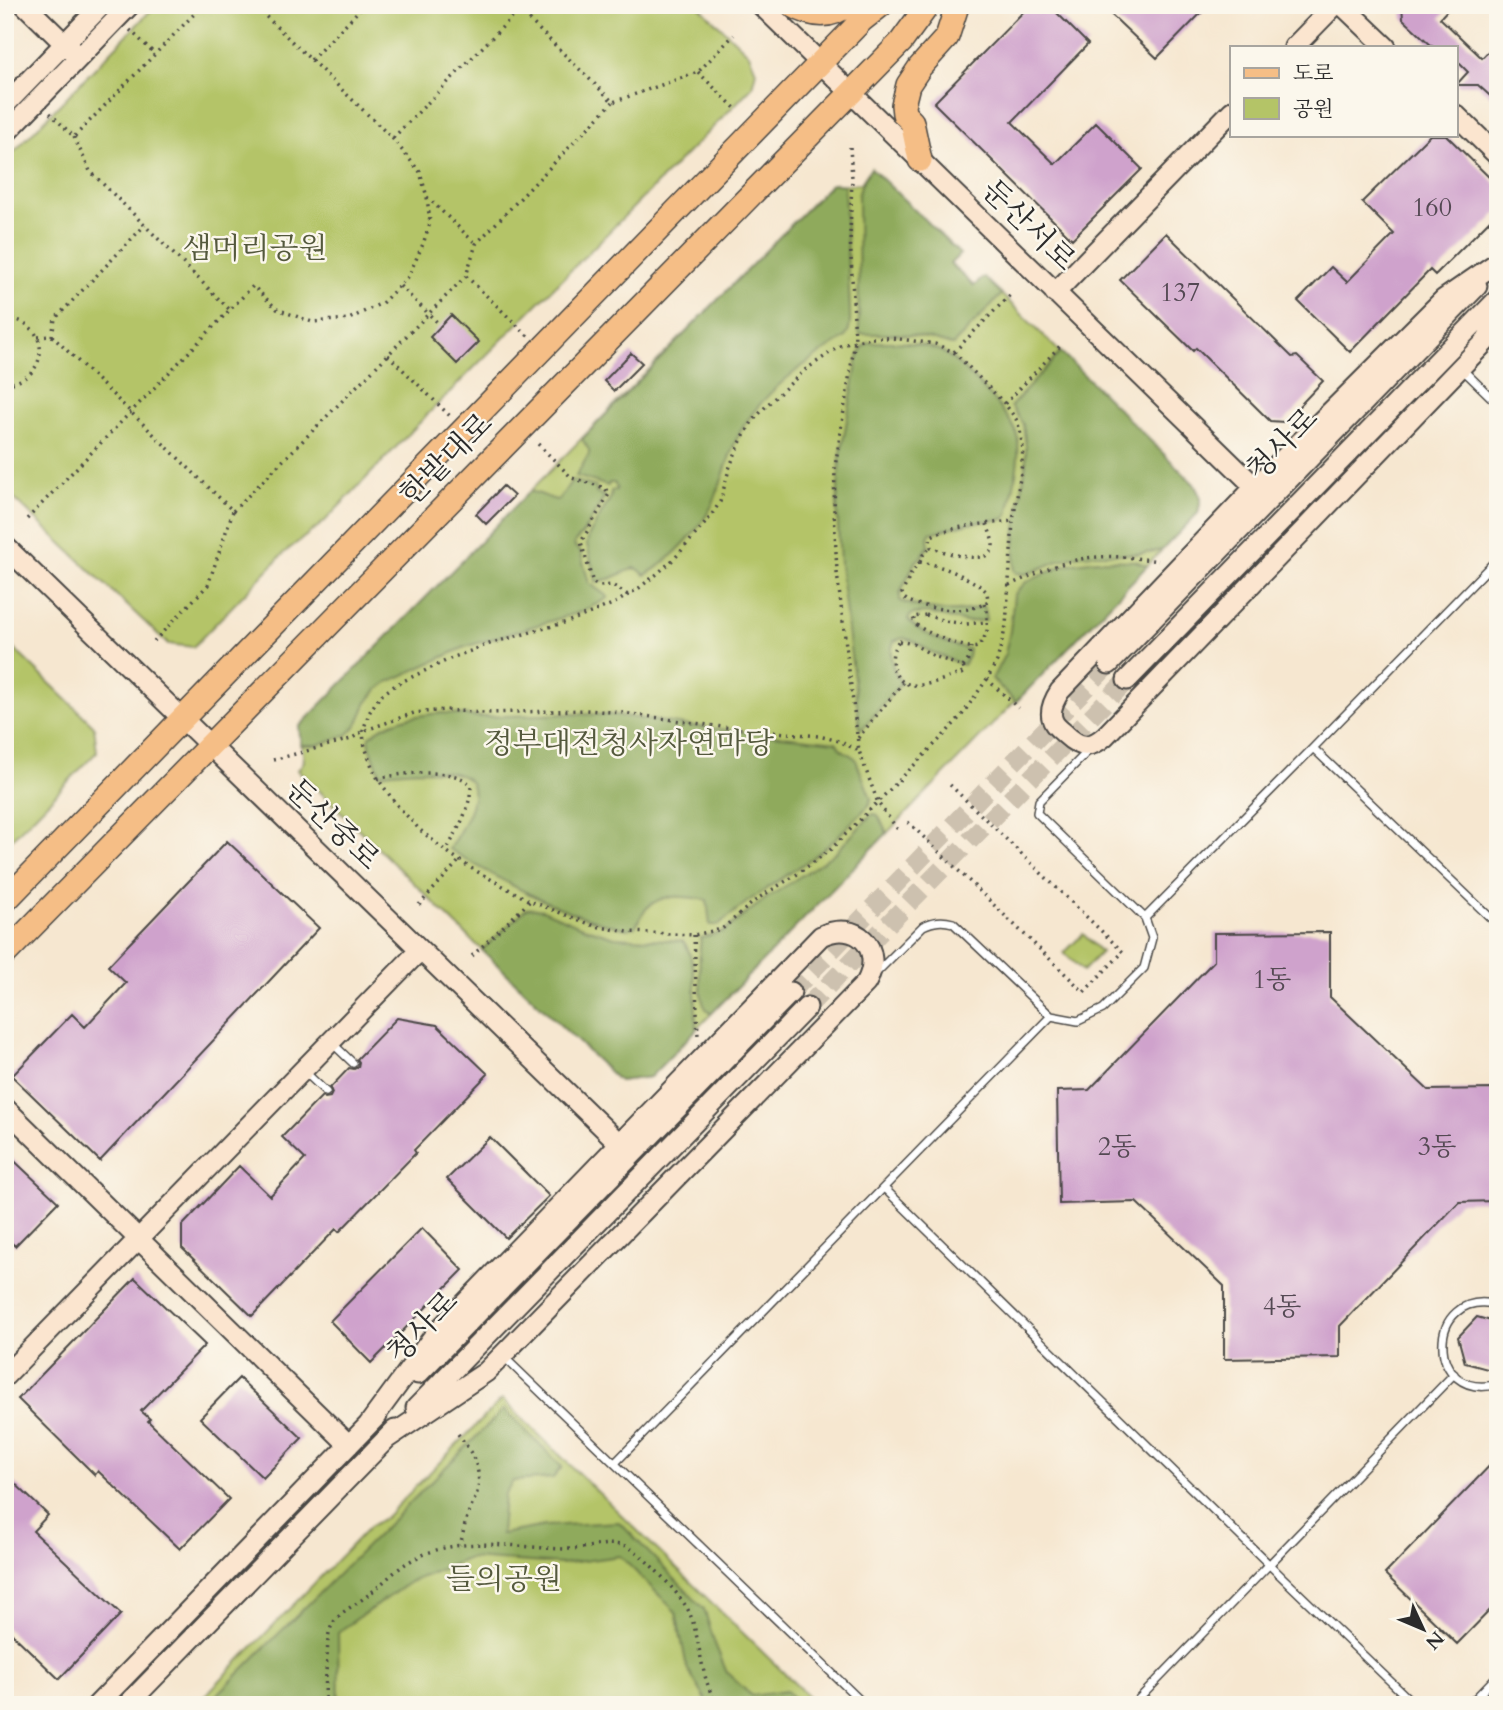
<svg xmlns="http://www.w3.org/2000/svg" width="1503" height="1710" font-family="Cardo,'Noto Serif KR',serif">
	<style>
		.green { fill: #b4c467; stroke: #707849; stroke-width: 2 }
		.forest { fill: #8faa5c; stroke: #5d6a44; stroke-width: 2 }
		.building { fill: #cfa2cc }
		.lines { fill: none; stroke-linecap: round; stroke-linejoin: round }
		.secondary-tunnel { stroke: #cdc1af; stroke-width: 19; stroke-dasharray: 19 10; stroke-linecap: butt }
		.lane-casing { stroke: #494744; stroke-width: 10 }
		.secondary-casing { stroke: #494744; stroke-width: 23 }
		.primary-casing { stroke: #494744; stroke-width: 26 }
		.path { stroke: #494744; stroke-width: 3.5; stroke-dasharray: 2 5; stroke-linecap: butt }
		.lane { stroke: #fff; stroke-width: 7 }
		.secondary { stroke: #fbe5cf; stroke-width: 19 }
		.primary { stroke: #f5be86; stroke-width: 23 }
		.labels { text-anchor: middle; stroke-width: 5; stroke-linejoin: round; paint-order: stroke }
		.number-label { font-size: 26px; fill: #544953 }
		.street-label { font-size: 30px; fill: #2b2b2b; stroke: #fbf7ec }
		.park-label { font-size: 30px; fill: #54593d; stroke: #fbf7ec }
	</style>
	<rect width="100%" height="100%" fill="#fbf7ec"/>
	<filter id="ink" filterUnits="userSpaceOnUse"><feTurbulence type="fractalNoise" baseFrequency=".0143" numOctaves="2"/><feDisplacementMap in="SourceGraphic" scale="14" xChannelSelector="R" yChannelSelector="G"/><feConvolveMatrix kernelMatrix="1 2 1 2 8 2 1 2 1" color-interpolation-filters="sRGB"/></filter>
	<filter id="wash" filterUnits="userSpaceOnUse"><feTurbulence type="fractalNoise" baseFrequency=".00686" numOctaves="4" result="noise"/><feDisplacementMap in="SourceGraphic" scale="28" xChannelSelector="R" yChannelSelector="G"/><feGaussianBlur stdDeviation="1.57" result="paint"/><feColorMatrix in="noise" values="0 0 0 0 0 0 0 0 0 0 0 0 0 0 0 0 0 1.4 0 .05"/><feComposite in="paint" operator="in"/></filter>
	<g filter="url(#wash)">
		<rect width="100%" height="100%" fill="#f6e7d0"/>
		<path class="green" d="M156,5h542l51,49 7,17 -4,16 -24,25 -301,303 -103,107 -39,30 -92,95 -25,-3 -163,-154v-329z
			M871,168l89,86 -10,10 24,22 10,-9 210,207 7,14 -3,15 -548,564 -31,4 -137,-131 -184,-180 6,-9 -5,-34 533,-544 13,2 16,-2z
			M5,640l89,86 3,26 -92,94z
			M1083,934l18,18 -18,19 -19,-18z
			M502,1399l315,306h-621l173,-178 17,-10z"/>
		<path class="forest" d="M871,168l89,86 -10,10 24,22 10,-9 18,17 -49,51c-9,-1 -18,-6 -27,-7 -21,-5 -41,-4 -63,-4h-3l-1,-2 -1,-137 4,-12z
			M832,183l12,2 6,127c0,10 1,17 -5,26 -34,20 -76,50 -98,83 -16,23 -21,49 -31,75 -10,28 -45,65 -71,79l-7,-6 -4,-1 -22,10 -16,4 -9,-38 2,-9 22,-38v-6l5,-1 1,-2 -3,-5h-5l-1,3 -32,-10 13,-22v-4l-7,-11z
			M869,343c20,-2 51,-1 69,7 18,6 74,66 79,85 5,21 -5,59 -9,80l-4,4 -34,4 -40,10 -2,5 1,8c-5,6 -8,13 -14,16l-15,31v8c25,9 58,15 83,5l2,7 1,7 -21,2 -37,-9 -16,1 -4,5c9,14 45,27 61,30l-1,8 -5,8 -34,-14 -15,-10 -11,-3 -9,3c-6,15 -2,29 7,42l-39,46 -2,-1 -20,-163 -3,-61 3,-45 18,-101 5,-11z
			M1061,352l133,132 7,14 -3,15 -36,37 -24,4h-45l-18,2 -17,5 -31,13 -11,-1 -2,-3 2,-41 10,-66v-17l-3,-22 -12,-18z
			M572,480l24,7v6l9,3 -22,37 -9,10 1,4 5,4 9,32 19,14 -5,4 -23,11 -115,35 -77,35 -12,9 -10,13 -9,21 -10,10 -30,10h-16l-2,-18 230,-235c11,-1 19,8 30,8z
			M1097,560l39,1 11,5 -131,136 -24,-23 13,-25 5,-23 4,-36 12,-13 36,-16 13,-3z
			M443,713l37,4 89,-3 47,1 76,11 144,16 5,7 14,9 16,40 -1,6 -37,37 -21,17 -65,44 -29,23h-8l-3,-25c-19,-3 -46,-8 -60,8 -5,5 -8,13 -12,19l-8,2c-65,-14 -122,-46 -178,-80 9,-14 28,-44 24,-61 -4,-25 -75,-17 -93,-14l-10,-28 -1,-9c19,-18 49,-22 74,-24z
			M875,814l3,1 9,18 -176,181c-3,-3 -5,-4 -7,-9 -5,-12 -5,-53 -3,-67l22,-6 41,-32 58,-38 15,-11 34,-36z
			M530,908l13,2 39,17 33,10 68,4c15,18 12,65 13,89l-46,47 -31,4 -137,-131 44,-41z
			M504,1409l58,58 -9,11 -40,3 -9,14 -3,39 44,-8 74,-4 85,87 11,35 12,29 25,23 34,-5 13,14h-90l-22,-37 -11,-56 -56,-56 -59,8 -92,-6 -59,24 -72,50 1,73h-132z"/>
		<g id="blocks">
			<path class="building" d="M1030,5h19l39,39 -76,78 43,42 41,-41 46,46 -70,70 -138,-136z
				M1101,5h108l-52,53z
				M1402,5h50l-12,13 42,40 16,-17v62l-20,-18h-22l12,-13 -12,-12v-13h-23l-30,-28z
				M1430,135h16l52,51v26l-63,63 -5,-5 -80,82 -52,-51 33,-34 16,15 47,-48 -32,-32z
				M1166,233l126,124 5,-1 26,25 -39,41 -14,-1 -74,-73 -3,3 -73,-71z
				M451,315l28,27 -22,22 -27,-27z
				M631,353l11,10 -28,28 -10,-10z
				M503,486l11,10 -28,28 -10,-10z
				M227,841l92,87 -219,233 -88,-85 60,-62 13,13 41,-44 -18,-17z
				M1330,932v65l98,93 66,-1 1,112 -36,1 -119,124v31l-116,2v-73l-88,-84 -77,2 -2,-113 32,-1 125,-129v-28z
				M397,1018l40,7 51,49 -74,76 2,3 -77,79 -3,-3 -84,87 -70,-68v-22l57,-60 31,30 35,-37 -23,-22 40,-41 3,2 5,-1 2,-4 -2,-5 19,-20 5,1 4,-2 1,-5 -2,-3z
				M490,1137l59,59 -43,42 -59,-59z
				M5,1152l53,50 -43,44 -10,-9z
				M422,1228l41,42 -92,93 -41,-42z
				M135,1278l70,67 -64,66 9,8 -2,2 81,78 -49,50 -82,-78 -3,4 -77,-76z
				M1477,1317l21,6v40l-7,7 -26,-7 -7,-26z
				M239,1378l63,60 -39,40 -63,-60z
				M1498,1457v145l-41,42 -72,-70z
				M5,1474l43,41 -15,16 88,83 -62,65 -54,-52z"/>
		</g>
	</g>
	<g filter="url(#ink)">
		<use href="#blocks" fill-opacity="0" stroke="#494744" stroke-width="2"/>
		<g class="lines">
			<path class="secondary-tunnel" d="M791,992l318,-328
				M807,1007l320,-327"/>
			<defs>
				<path id="lane" d="M1461,368l37,36
					M1313,748l185,177
					M1089,750l-50,51 -2,12 108,105
					M874,975l49,-49c11,-5 19,-6 30,-3l98,93
					M331,1042l22,21
					M304,1071l22,21
					M884,1188l400,391 131,126
					M1498,1305c-74,-19 -73,99 0,79
					M502,1355l363,350
					M615,1463l436,-447 27,5 25,-12 41,-41 8,-30 -7,-20 168,-170 185,-190
					M1133,1705l321,-331
					M1469,1705l29,-30"/>
				<path id="secondary" d="M25,5l49,48
					M761,5l494,482
					M1342,5l44,42
					M1294,47l41,-42
					M5,105l97,-100
					M1456,115l42,41
					M5,134l125,-129
					M1498,262l-54,37 -189,188 -195,204c-6,9 -12,22 -6,32 2,4 9,9 12,12 14,13 24,14 39,1l380,-394 13,-23
					M1055,293l177,-182
					M5,546l615,598
					M1109,664l368,-378
					M1127,680l371,-381
					M5,1108l344,337
					M418,1374l373,-382
					M5,1376l415,-426
					M416,1408l391,-401
					M369,1424l67,-91 385,-397c35,-17 64,12 45,47l-380,389 -100,67
					M97,1705l280,-289
					M127,1705l268,-275"/>
				<path id="primary" d="M792,5c19,11 38,14 55,0
					M920,160l-8,-38 -8,-8 -1,-9 5,-20 12,-18 27,-30 10,-31
					M5,901l857,-881 19,-15
					M5,954l896,-912 27,-37"/>
			</defs>
			<use href="#lane" class="lane-casing"/>
			<use href="#secondary" class="secondary-casing"/>
			<use href="#primary" class="primary-casing"/>
			<path class="path" d="M514,5l99,97 85,-30 36,-37
				M130,30l25,24
				M311,60l53,-55
				M698,72l39,38
				M50,113l24,24 129,-132
				M74,137l16,34 140,139
				M393,138l131,-133
				M850,147l2,31 -2,56 5,107 -20,126 -1,44 3,62 22,178 19,52 21,28
				M427,197l49,47
				M466,276l62,60
				M400,286l41,40
				M5,318c47,2 47,62 0,66
				M52,336l3,-17 90,-94
				M38,337l14,-1 181,175 -25,74 -54,56
				M872,338h20l43,6 19,8 51,52 11,15 4,11 3,19 -2,23 -8,49 -7,105 -9,35 -10,18 -25,36 -17,19 -115,116 -34,25 -39,24 -35,30 -28,6 -66,-3 -33,-6 -65,-25 -61,-34 -23,-16 -26,-21 -24,-26 -18,-25 -8,-17 -6,-19 -1,-12 6,-18 11,-17 17,-12 57,-27 38,-14 75,-21 26,-10 24,-10 22,-14 18,-14 18,-16 33,-38 12,-18 10,-36 10,-23 12,-21 16,-18 37,-34 35,-24 15,-5z
				M954,352l56,-57
				M388,355l62,61
				M1005,404l56,-59
				M538,444l34,34 33,10 4,6 -28,48 12,41 7,3 12,-1 16,10
				M233,511l233,-235 10,-32 137,-142
				M27,519l226,-233 24,23 35,13 37,-3 33,-16 26,-26 15,-33 7,-21 -3,-26 -7,-25 -28,-34 -138,-133
				M987,524c2,6 6,16 6,22 -1,22 -51,6 -62,1l-1,-5 1,-6c26,-11 55,-12 82,-15
				M920,562c19,2 54,17 67,30l1,9c-19,15 -58,8 -80,0l-4,-3 -2,-5 10,-21z
				M920,562l3,-7 8,-8
				M1009,585c22,-9 44,-20 67,-25 26,-6 56,-3 82,1
				M984,604l3,6v12
				M926,615l19,6 21,3 21,-2c1,7 0,11 -3,16 -1,2 -5,8 -7,9 -9,4 -57,-16 -62,-24 -1,-2 -1,-4 -2,-6z
				M899,641l14,3 21,12 29,11 2,4 -4,3c-21,5 -59,26 -68,-7 -2,-9 0,-20 6,-26z
				M963,667l6,-8 2,-12
				M987,679l31,29
				M858,738l45,-55
				M273,760l78,-21 12,-8 51,-18 31,-3 40,3 101,-3 38,3 98,14 97,9 20,5 20,10
				M378,779c20,-6 66,-10 85,0 4,2 5,4 8,7 -1,24 -14,45 -25,65
				M908,822l176,170 39,-40 -176,-170
				M419,905l40,-44
				M694,935l4,102
				M472,956l58,-55
				M458,1434c14,18 26,37 18,62 -3,7 -7,14 -9,21 -3,9 -4,19 -7,28
				M325,1705c0,-16 1,-32 2,-48 1,-9 0,-19 3,-27 5,-17 25,-24 38,-35 16,-12 28,-27 46,-36 47,-25 101,-11 152,-10 21,1 49,-12 67,1 15,10 51,48 57,64 12,31 9,60 27,91"/>
			<use href="#lane" class="lane"/>
			<use href="#secondary" class="secondary"/>
			<use href="#primary" class="primary"/>
		</g>
	</g>
	<g class="labels">
		<g class="number-label">
			<text x="1432" y="216">160</text>
			<text x="1180" y="301">137</text>
			<text x="1272" y="988">1동</text>
			<text x="1117" y="1155">2동</text>
			<text x="1437" y="1155">3동</text>
			<text x="1282" y="1315">4동</text>
		</g>
		<g class="street-label">
			<text transform="translate(1029 225) rotate(44)" y="10">둔산서로</text>
			<text transform="translate(1282 444) rotate(-46)" y="10">청사로</text>
			<text transform="translate(446 459) rotate(-45)" y="10">한밭대로</text>
			<text transform="translate(333 824) rotate(44)" y="10">둔산중로</text>
			<text transform="translate(422 1327) rotate(-46)" y="10">청사로</text>
		</g>
		<g class="park-label">
			<text x="255" y="258">샘머리공원</text>
			<text x="629" y="753">정부대전청사자연마당</text>
			<text x="504" y="1589">들의공원</text>
		</g>
	</g>
	<rect width="1503" height="1710" fill="none" stroke="#fbf7ec" stroke-width="28"/>
	<rect x="1230" y="46" width="228" height="91" fill="#fbf7ec" stroke="#a8a59f" stroke-width="2"/>
	<rect x="1244" y="68" width="35" height="10" fill="#f5be86" stroke="#a8a59f" stroke-width="2"/>
	<text x="1293" y="80" font-size="21" fill="#2b2b2b">도로</text>
	<rect x="1244" y="98" width="35" height="21" fill="#b4c467" stroke="#a8a59f" stroke-width="2"/>
	<text x="1293" y="116" font-size="21" fill="#2b2b2b">공원</text>
	<g transform="translate(1423 1629) rotate(134)" stroke="#fbf7ec" stroke-width="5" paint-order="stroke">
	<path d="M0-5L12 26L0 18L-12 26Z" fill="#2b2b2b"/>
	<text y="-10" font-size="19" font-weight="bold" text-anchor="middle" fill="#2b2b2b">N</text>
	</g>
</svg>
